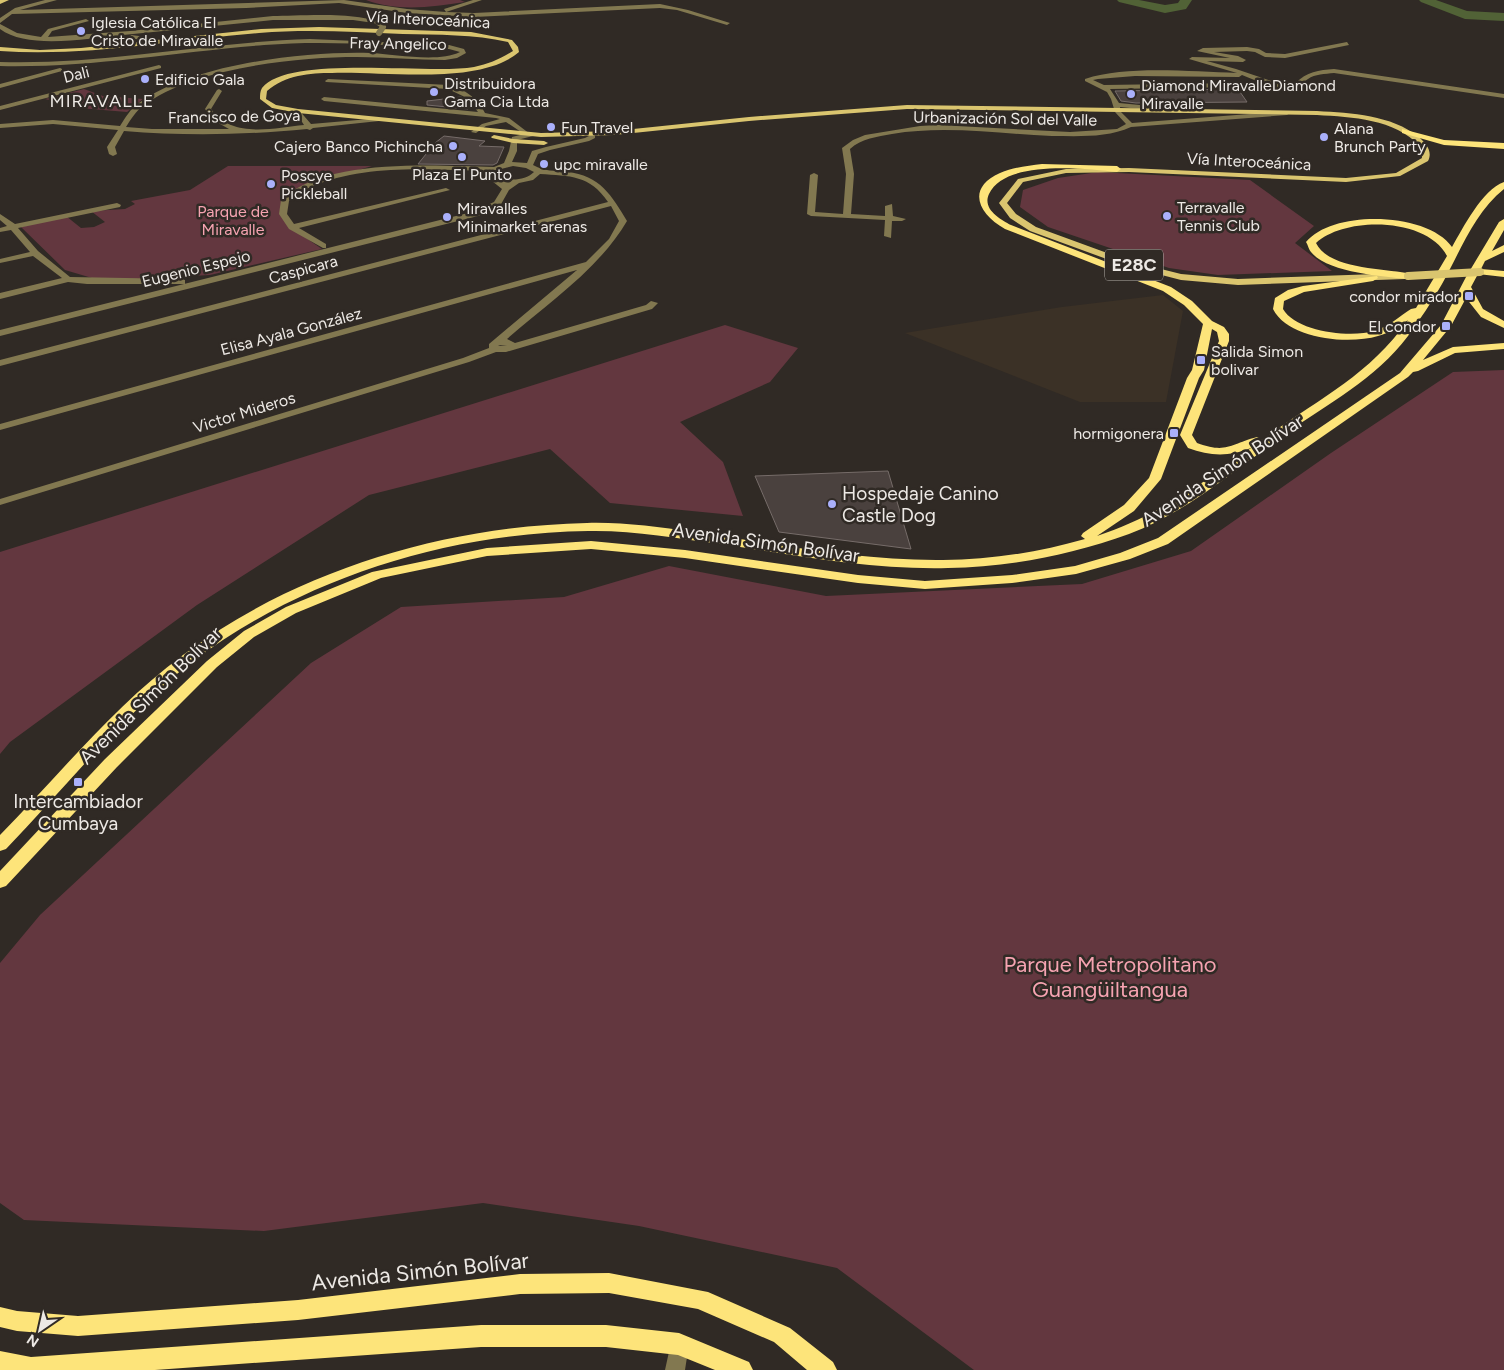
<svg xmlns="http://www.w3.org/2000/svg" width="1504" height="1370" font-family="Figtree,sans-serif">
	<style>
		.built { fill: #3b3126 }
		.green { fill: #63373f }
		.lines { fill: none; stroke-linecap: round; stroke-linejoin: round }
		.river { fill: #516236; fill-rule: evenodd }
		.building { fill: #4a413e; stroke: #766c69 }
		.minor { fill: #827850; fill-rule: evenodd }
		.major { fill: #dac56f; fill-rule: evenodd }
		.highway { fill: #fde47a; fill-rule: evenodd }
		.minor-bridge { stroke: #827850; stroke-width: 6 }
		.major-bridge { stroke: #dac56f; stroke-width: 8 }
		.poi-dot { fill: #aab0fb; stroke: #302a25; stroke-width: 2 }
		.labels { text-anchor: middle; stroke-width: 5; stroke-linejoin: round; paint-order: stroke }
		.far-street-label { font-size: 16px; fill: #ede9e5; stroke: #302a25 }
		.far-poi-label { font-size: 16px; fill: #ede9e5; stroke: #302a25; text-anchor: start }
		.far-park-label { font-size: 16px; fill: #f6a3b1; stroke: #302a25 }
		.far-quarter-label { font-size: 18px; letter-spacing: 1px; fill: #ede9e5; stroke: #302a25 }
		.shield { fill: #302a25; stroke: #b4b0ab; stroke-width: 1 }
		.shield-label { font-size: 18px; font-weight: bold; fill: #ede9e5 }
		.street-label { font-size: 19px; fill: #ede9e5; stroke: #302a25 }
		.poi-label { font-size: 19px; fill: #ede9e5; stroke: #302a25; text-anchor: start }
		.near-park-label { font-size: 22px; fill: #f6a3b1; stroke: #302a25 }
		.near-street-label { font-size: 22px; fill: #ede9e5; stroke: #302a25 }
	</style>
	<rect width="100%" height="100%" fill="#302a25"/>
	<path class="built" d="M1163,295l20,16 -17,91h-86l-175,-69 157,-26z"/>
	<path class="green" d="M366,0h94l5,2c-34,5 -66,10 -99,-2z
		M84,89l19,7 40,3 -16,13 -48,-4 -34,-9z
		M228,166h144l-61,18 -24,15 -4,14 7,14 32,22 -112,26 -74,4 -44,-1 -27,-8 -44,-43 45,-11 15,12 13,-1 11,-5 -14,-11 34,-2 10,-5 -4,-3 59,-11z
		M1098,172l152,8 64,46 -19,17 37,28 -114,4 -49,-7 -121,-41 -28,-20 3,-17 35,-12z
		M725,325l73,23 -28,34 -90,40 43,40 20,54 -133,-13 -60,-54 -181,46 -172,110 -187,137 -10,12v-202z
		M1504,370v1000h-530l-137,-102 -198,-42 -156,-23 -219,28 -240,-11 -24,-17v-240l40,-48 271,-252 90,-56 163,-10 105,-31 157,30 256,-12 109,-33 140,-98 122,-81z"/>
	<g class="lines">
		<path class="river" d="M1117,0h22l26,5 13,-2 2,-3h12l-6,9 -21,4 -46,-11z
			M1419,0h17l31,11 37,2v8l-39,-2 -44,-17z"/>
	</g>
	<path class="building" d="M1238,89l9,13 -111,1 -15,-2 -6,-10z
		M461,97l5,3 5,6 -3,3 -41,-4v-4z
		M444,136l41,5 -6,5 25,1 -7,16 -4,2 -75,-1 17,-21z
		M888,471l23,78 -132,-17 -24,-56z"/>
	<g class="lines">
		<path class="minor" d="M45,0h12l-37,10 324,-10 63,9 39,3 -2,-3 29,-9h9l-36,12 28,1 186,-9 28,6 42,13 -3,2 -50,-15 -17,-2 -186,9 -67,-4 -68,-10 -93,5 -234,6 -12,9v-5l15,-10z
			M273,16c26,0 95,-6 113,11l-3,2 -9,-6 -21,-3h-80l-150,15 2,3 -27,11 -2,-3 27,-11c-34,3 -95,15 -123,-6v-5l17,9 24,4 7,-8 38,-10 3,2 -37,10 -4,6 82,-6z
			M131,35l24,3 3,2 -3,2 -26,-4z
			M310,39l139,6 15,4 2,4 -9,5 -12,2c-29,0 -59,-3 -88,-3 -61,0 -165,11 -214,49 -7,5 -12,13 -17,21l26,2h77l-16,-9 -8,-11 12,-19 2,-1 3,2 -11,18c21,30 62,19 93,16l-9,-14 3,-2 13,15 70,-6 1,1 -3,2 -66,7 -3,2 -3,-1c-60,6 -123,7 -183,2l-9,16 2,7 -4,2 -4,-2 -2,-7 11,-17 -65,-6 -53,4v-4l53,-4 67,6c5,-8 11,-18 19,-23 53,-39 166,-52 231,-50 24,1 68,10 90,-1l-11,-3c-62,-4 -124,-9 -185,-4 -89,7 -175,23 -264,21v-4c104,3 206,-20 310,-23z
			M1347,42l2,3 -64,13 -20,-1 -10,-5 -8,-1 -33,1 24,4 8,4 -3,2 -36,-1 29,8 38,13 22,1c10,-11 23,-13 38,-14l170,25v4l-170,-25c-9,1 -19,1 -26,6 -4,2 -6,6 -9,8 -18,7 -41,-6 -57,-12l-3,2 -104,-1 -37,3 -5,1 11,5 137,-2 3,2 -3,2 -131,2 9,14 62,6 3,2 -3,2 -61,-6 1,5 11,11 155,-12 3,2 -3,2 -156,12c-24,11 -52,9 -79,9 -53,-2 -106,-11 -160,-2 -15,3 -30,4 -42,15l4,25 -3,40 34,2v-10l7,-2 1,12 13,3 -4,2h-10l-1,17 -7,-2 1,-16 -74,-4 -4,-2 3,-39 4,-2 4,2 -3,37 28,2 3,-40 -4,-26 11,-8 12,-5 55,-9 18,-1 132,7 47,-3 9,-5 -11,-12 -4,-13 -4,-7 -22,-11v-2c43,-14 106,-7 152,-6l-48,-14 3,-2 38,1 -33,-7 6,-3 44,-1 12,2 7,4 19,1z
			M159,65l2,1v2l-161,42v-4z
			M60,68l2,1v2l-62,17v-4z
			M328,79l121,6c16,5 28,12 36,28l24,5 21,16 7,1 -20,5v11l-5,11 15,1 5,-12 14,-4 39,-9 4,-2 1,-3 5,1v4l-6,3 -39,9 -12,4 -5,11c13,7 20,5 34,7 33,3 45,24 60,49 -28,48 -79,82 -120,118l8,4 131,-38 5,-4 7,2 -6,6 -146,43h-10l-27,10 -469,143v-6l463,-141 26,-10v-4l88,-74 -577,160v-6l586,-162 23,-23 10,-18 -8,-15 -611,160v-6l608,-158c-18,-27 -38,-26 -68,-28l-7,6 -14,3 -10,7 -9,16 -22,10 -478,120v-6l472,-118 22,-10 8,-13 -15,-12 2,-6c-58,-1 -123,-8 -178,16 -8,3 -15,9 -22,14l-2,13 7,10 152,-36 4,2 -151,38 27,16v4h-3l-34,-19 -10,-15 2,-14c45,-43 155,-34 213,-33l10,-4 5,-12 3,-14 12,-3 -18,-12 -20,4 -10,7 -5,-1 11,-8 18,-5 -4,-1 -172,-17 -3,-2 3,-2 154,15 -11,-14 -19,-9 -122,-7 -1,-1zM513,166l13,2 8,4c-10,10 -29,9 -40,3l7,-6zM500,345h7l-9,1z
			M117,203l4,2 -1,2 -102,21 20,23 32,26 112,2 3,1v4h-98l-19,-2 -68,17v-6l62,-15 -29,-22 -33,7v-4l30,-7 -19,-22 -11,2v-4l7,-2 -7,-6v-6l15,10z
			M679,1335l7,3 3,6 -4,26h-20l7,-32z"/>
		<path class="major" d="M0,0h9l-9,4z
			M319,27l152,5 41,8 6,7 1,5c-39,34 -136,19 -187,21 -22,0 -47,2 -65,18l-1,8 10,6 22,4 243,24 73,-2 135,-14 158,-12 410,6c35,2 74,4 102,26 7,7 14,14 9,24l-28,15 -54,6 -217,-10 -63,1 -43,9 -16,21 9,11 20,13 93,34 52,13 57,5 167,-6 4,3 -4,3 -167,6 -57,-5 -58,-15 -93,-34 -20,-13 -11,-15 19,-24 48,-10 63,-1 217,10 50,-5 26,-15 -2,-12c-26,-27 -67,-29 -103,-31l-410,-6 -158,12 -135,14 -73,2 -243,-24 -26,-5 -12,-9c0,-4 0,-8 2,-11 27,-34 167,-13 212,-21 15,-3 26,-8 39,-16l-5,-9c-34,-8 -70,-7 -105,-8 -48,-2 -96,-5 -144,-1 -86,7 -172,24 -259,18v-4l40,3 41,-2 180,-19z
			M494,135l19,4 31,2 4,2 -4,2 -31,-2 -21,-5 -1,-1z"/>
		<path class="highway" d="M1402,129l42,11 60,3v6l-60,-4 -42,-12z
			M1042,164l75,2 4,3 -4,3c-32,-3 -111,-13 -128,22 -7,15 11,25 22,31l160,62 21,14 20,20 12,6 5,7v7l-37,94 5,8c30,11 33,1 60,-6l5,3c54,-40 106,-63 146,-120 -9,7 -19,13 -30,16 -30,9 -90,3 -105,-27l2,-11 13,-8 15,-4 74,-10 1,2 -5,3 -69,11 -20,9 -1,8c13,23 68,29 91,22 14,-4 26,-15 37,-22l5,-1 31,-52c-20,-39 -102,-40 -131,-13 13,27 69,25 95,31l1,2 -5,3c-25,-3 -79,-6 -96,-27 -2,-2 -3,-7 -5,-10 27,-33 122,-30 146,5 11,-19 30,-57 52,-65v7c-30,24 -44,63 -62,95 -10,18 -22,35 -34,52 -33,44 -80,67 -124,99 -49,35 -97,77 -155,99 -58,21 -120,33 -181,34 -76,2 -154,-13 -228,-24 -44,-6 -88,-14 -132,-13 -139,2 -284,46 -396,131 -70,53 -125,124 -186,187l-6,2v-16c60,-61 114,-129 183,-180 114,-85 262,-129 404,-132 35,-1 71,4 107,9 82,12 166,29 249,28 48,0 96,-8 142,-21l-4,-3 2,-3 41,-28 25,-27 38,-100 5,-8 11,-46 -19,-19 -21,-14 -158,-62c-27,-15 -39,-41 -5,-56 13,-6 28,-7 42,-9zM1212,329l5,3 2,9 -39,94 8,13c22,8 40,9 63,0 -49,36 -96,69 -154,88l37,-25 27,-32 38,-101 5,-8z
			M1504,219v11l-12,21 12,-6v7l-19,9 -4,8 23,2v6l-26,-3 -7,13 12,22 21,12v7l-23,-11 -15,-19 -15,28 -28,34 30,-13 51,-4v6l-49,4 -37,18 -5,1 -5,5 -240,167 -38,15 -54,15 -64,9 -87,6 -67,-6 -173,-25 -94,-9 -104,7 -106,22 -85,35 -42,24 -37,30 -100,100 -111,119 -6,2v-17l105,-112 102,-98 37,-30 42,-24 86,-35 115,-24 104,-7 94,9 173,25 67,6 87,-6 63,-9 45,-13 38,-15 242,-165 41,-48 25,-48 33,-55z
			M609,1273l99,19 82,36 43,34 4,8h-30l-33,-28 -76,-33 -89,-16 -89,1 -222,26 -220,16 -61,-5 -17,-4v-20l17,4 61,5 220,-16 222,-26z
			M481,1325h125l73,8 70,29 4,8h-38l-37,-15 -72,-8h-125l-326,23h-155v-19l31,6z"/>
		<path class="minor-bridge" d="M379,33l4,-6"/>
		<path class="major-bridge" d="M1408,276l72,-4"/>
	</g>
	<g class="poi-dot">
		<circle cx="81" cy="31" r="5"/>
		<circle cx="145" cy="79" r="5"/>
		<circle cx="434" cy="92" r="5"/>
		<circle cx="1131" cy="94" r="5"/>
		<circle cx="551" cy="127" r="5"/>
		<circle cx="1324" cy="137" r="5"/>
		<circle cx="453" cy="146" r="5"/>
		<circle cx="462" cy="157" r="5"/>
		<circle cx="544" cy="164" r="5"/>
		<circle cx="271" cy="184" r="5"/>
		<circle cx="1167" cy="216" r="5"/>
		<circle cx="447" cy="217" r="5"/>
		<rect x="1464" y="291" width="10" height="10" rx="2.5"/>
		<rect x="1441" y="321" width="10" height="10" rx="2.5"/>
		<rect x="1196" y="355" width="10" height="10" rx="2.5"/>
		<rect x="1169" y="428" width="10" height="10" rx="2.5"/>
		<circle cx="832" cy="504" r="5"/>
		<rect x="73" y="777" width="10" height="10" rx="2.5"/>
	</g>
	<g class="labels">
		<g class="far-street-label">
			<text transform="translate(428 19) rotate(3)" y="6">Vía Interoceánica</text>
			<text transform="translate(398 43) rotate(1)" y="6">Fray Angelico</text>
			<text transform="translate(76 74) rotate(-14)" y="6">Dali</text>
			<text transform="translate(234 116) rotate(-1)" y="6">Francisco de Goya</text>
			<text transform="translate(1005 118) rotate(1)" y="6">Urbanización Sol del Valle</text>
			<text transform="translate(1249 161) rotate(3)" y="6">Vía Interoceánica</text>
			<text transform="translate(196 268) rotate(-14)" y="6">Eugenio Espejo</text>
			<text transform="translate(303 269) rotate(-15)" y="6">Caspicara</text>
			<text transform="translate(291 331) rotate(-15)" y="6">Elisa Ayala González</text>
			<text transform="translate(244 412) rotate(-17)" y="6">Victor Mideros</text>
		</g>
		<g class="far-poi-label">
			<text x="91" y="28">Iglesia Católica El<tspan x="91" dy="18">Cristo de Miravalle</tspan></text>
			<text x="155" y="85">Edificio Gala</text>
			<text x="444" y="89">Distribuidora<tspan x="444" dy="18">Gama Cia Ltda</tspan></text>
			<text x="1141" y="91">Diamond MiravalleDiamond<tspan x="1141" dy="18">Miravalle</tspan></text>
			<text x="561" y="133">Fun Travel</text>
			<text x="1334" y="134">Alana<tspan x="1334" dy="18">Brunch Party</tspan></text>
			<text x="443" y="152" text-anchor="end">Cajero Banco Pichincha</text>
			<text x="554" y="170">upc miravalle</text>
			<text x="462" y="180" text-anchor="middle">Plaza El Punto</text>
			<text x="281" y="181">Poscye<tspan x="281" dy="18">Pickleball</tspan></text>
			<text x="1177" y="213">Terravalle<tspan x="1177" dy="18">Tennis Club</tspan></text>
			<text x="457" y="214">Miravalles<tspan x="457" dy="18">Minimarket arenas</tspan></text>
			<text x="1459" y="302" text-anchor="end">condor mirador</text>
			<text x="1436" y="332" text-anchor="end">El condor</text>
			<text x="1211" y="357">Salida Simon<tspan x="1211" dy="18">bolivar</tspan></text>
			<text x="1164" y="439" text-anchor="end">hormigonera</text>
		</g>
		<g class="far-park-label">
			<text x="233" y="217">Parque de<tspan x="233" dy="18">Miravalle</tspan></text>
		</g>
		<g class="far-quarter-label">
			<text x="102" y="107">MIRAVALLE</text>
		</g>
		<rect class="shield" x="1105" y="249.5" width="58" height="31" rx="4"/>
		<g class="shield-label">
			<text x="1134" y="271">E28C</text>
		</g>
		<g class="street-label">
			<text transform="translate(1222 470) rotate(-33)" y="7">Avenida Simón Bolívar</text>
			<text transform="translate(766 542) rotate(8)" y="7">Avenida Simón Bolívar</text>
			<text transform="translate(150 695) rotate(-44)" y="7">Avenida Simón Bolívar</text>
		</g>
		<g class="poi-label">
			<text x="842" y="500">Hospedaje Canino<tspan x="842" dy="22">Castle Dog</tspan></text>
			<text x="78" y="808" text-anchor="middle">Intercambiador<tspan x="78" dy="22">Cumbaya</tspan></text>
		</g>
		<g class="near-park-label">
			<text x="1110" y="972">Parque Metropolitano<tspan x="1110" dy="25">Guangüiltangua</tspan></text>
		</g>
		<g class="near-street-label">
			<text transform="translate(420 1271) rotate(-6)" y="8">Avenida Simón Bolívar</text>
		</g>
	</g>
	<g transform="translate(40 1330) rotate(214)" stroke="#302a25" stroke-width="4" paint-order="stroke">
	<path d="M0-4L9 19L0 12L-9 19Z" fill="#ede9e5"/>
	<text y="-8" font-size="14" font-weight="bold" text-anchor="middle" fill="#ede9e5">N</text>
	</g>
</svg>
